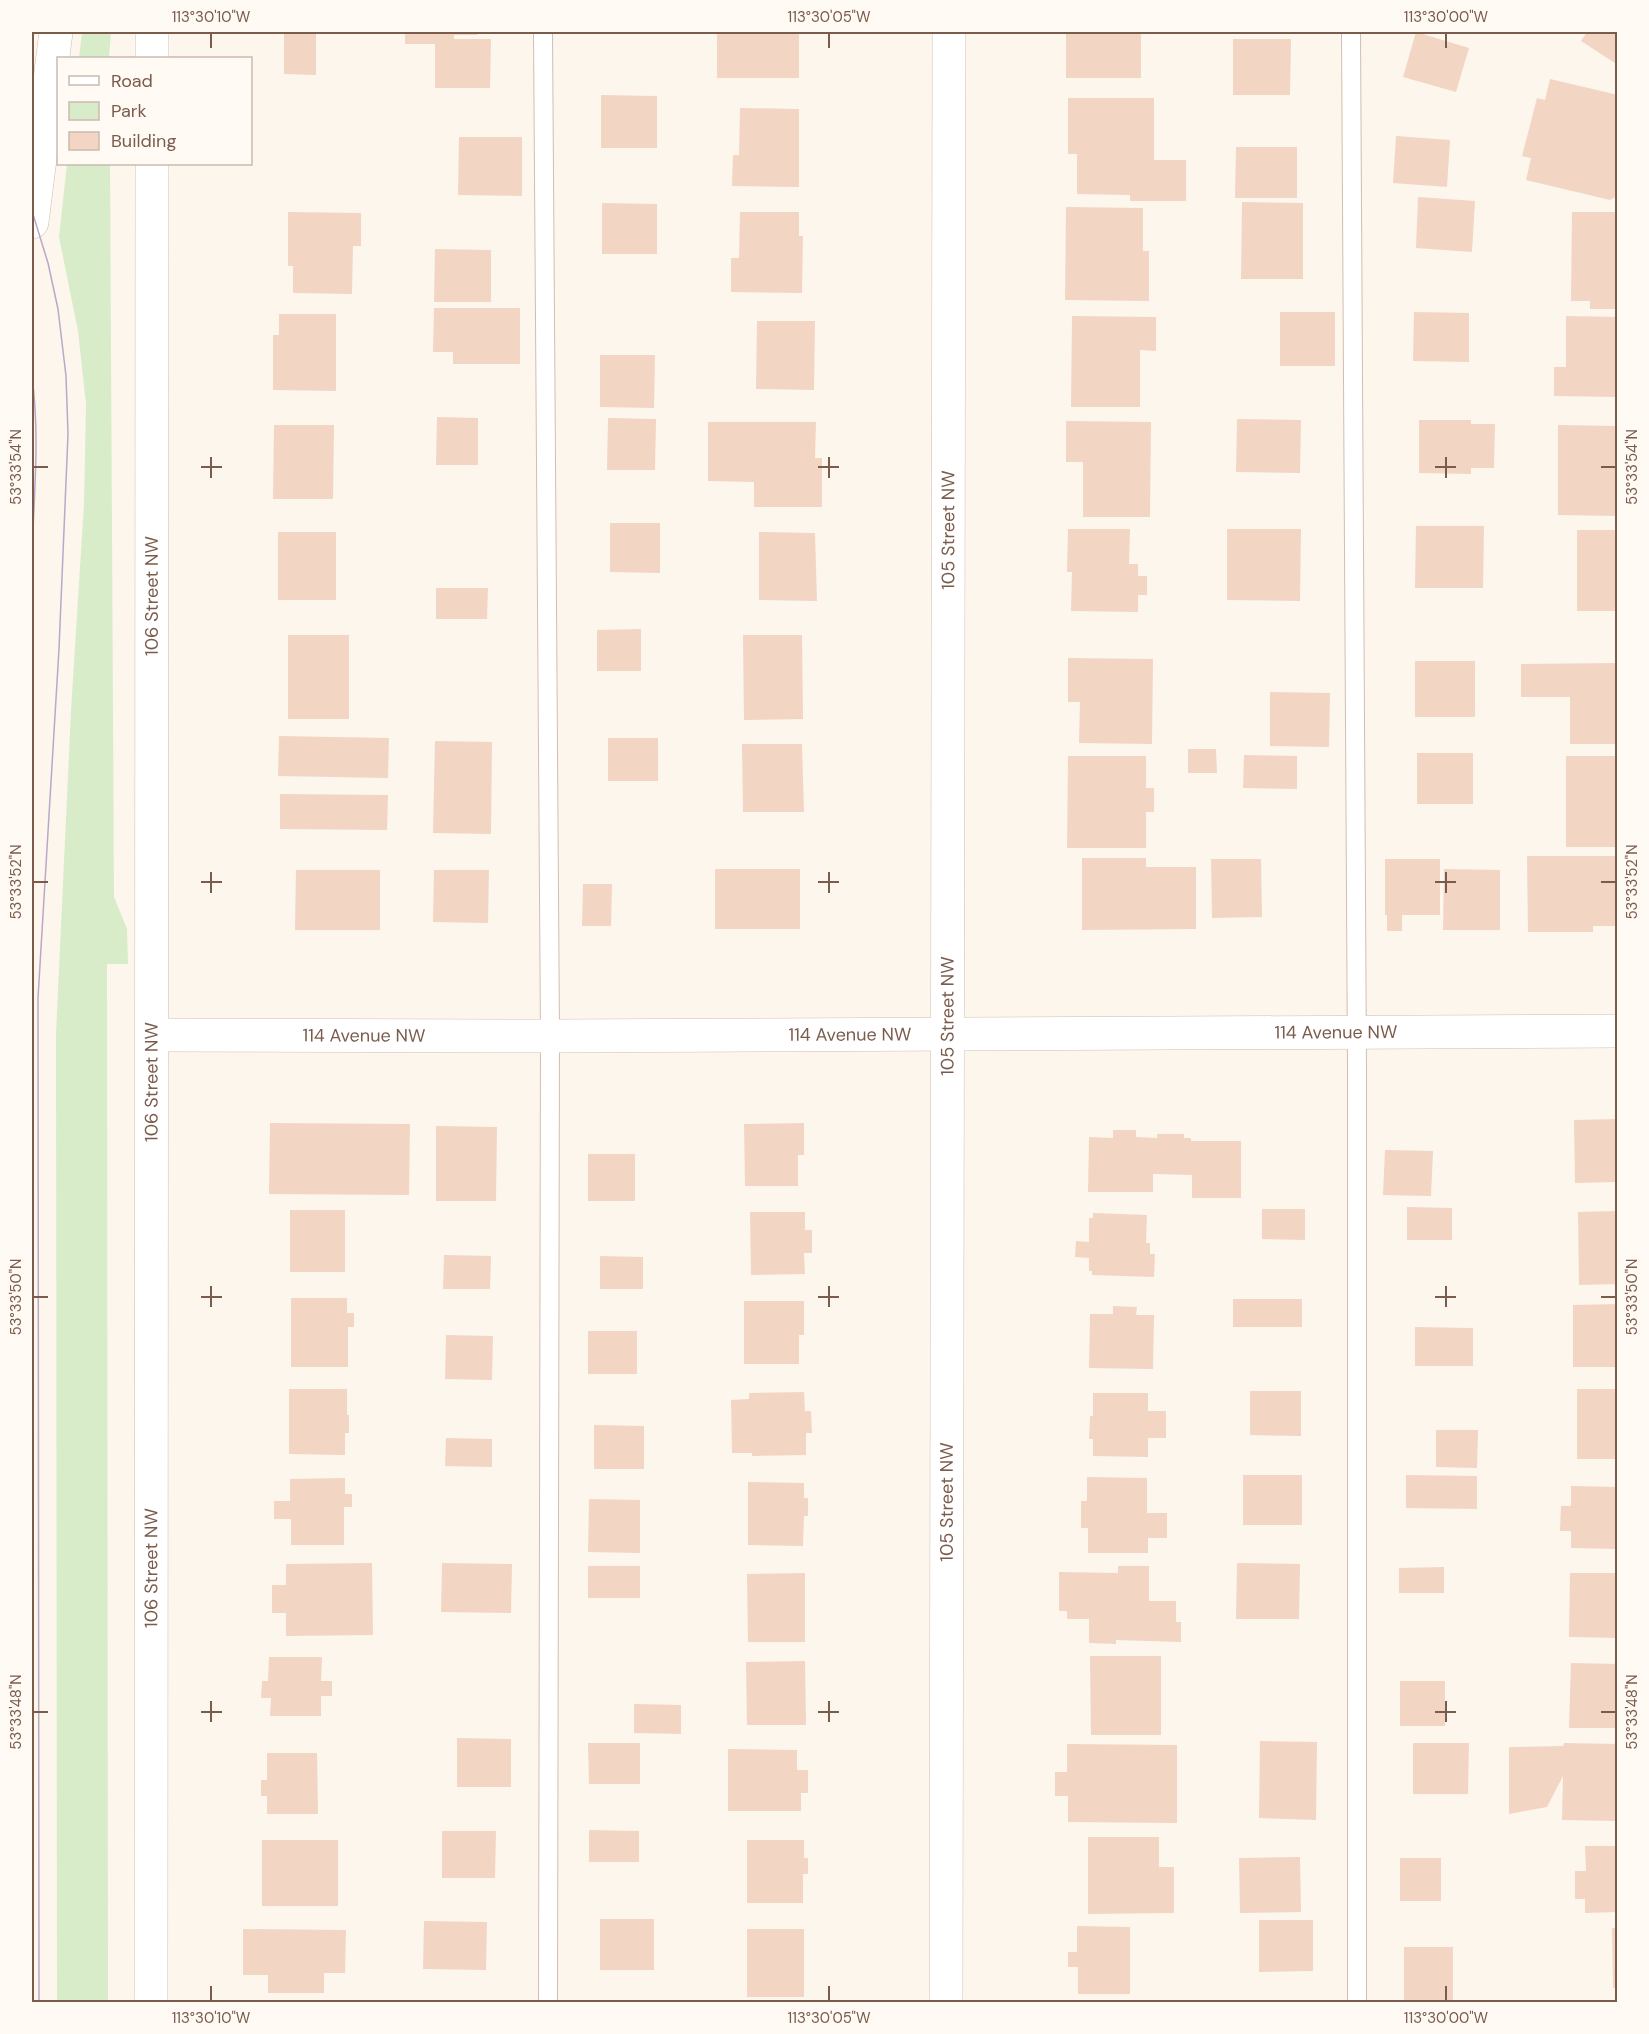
<svg xmlns="http://www.w3.org/2000/svg" width="1649" height="2034" font-family="'DM Sans',sans-serif">
	<style>
		.green { fill: #d8ecc9 }
		.building { fill: #f3d5c3 }
		.lines { fill: none; stroke-linecap: round; stroke-linejoin: round }
		.service-casing { stroke: #d1beb0; stroke-width: 20 }
		.minor-casing { stroke: #d1beb0; stroke-width: 34 }
		.tertiary-casing { stroke: #d1beb0; stroke-width: 34 }
		.service { stroke: #fff; stroke-width: 18 }
		.minor { stroke: #fff; stroke-width: 33 }
		.tertiary { stroke: #fff; stroke-width: 33 }
		.tram { stroke: #b9a8c9; stroke-width: 1.5 }
		.ticks { fill: none; stroke: #7a5c4d; stroke-width: 2 }
		.labels { text-anchor: middle; stroke-width: 5; stroke-linejoin: round; paint-order: stroke }
		.street-label { font-size: 18px; fill: #7a5c4d; stroke: #fffaf3 }
		.neatline { fill: none; stroke: #7a5c4d; stroke-width: 2 }
		.ticks-label { font-size: 15px; text-anchor: middle; fill: #7a5c4d }
	</style>
	<rect width="100%" height="100%" fill="#fdf6ec"/>
	<path class="green" d="M82,32h29l-2,26h-30z
		M67,164h43l4,733 13,32 1,35h-21l1,1038h-51l-1,-968 15,-323 13,-207 2,-100 -8,-73 -19,-94z"/>
	<path class="building" d="M284,32h32v43l-32,-1z
		M405,32h72v3h-23v4h37l-1,49h-55v-44h-30z
		M717,32h82v46h-82z
		M1066,32h75v46h-75z
		M1416,32l53,16 -13,44 -53,-15z
		M1587,32h31v33l-37,-24z
		M1233,39h58l-1,56h-57z
		M1550,79l68,16v101l-8,4 -84,-20 5,-22 -9,-2 15,-58 8,2z
		M601,95l56,1v52h-56z
		M1068,98h86v62h32v41h-56v-6l-53,-1v-40h-9z
		M740,108l59,1v78l-67,-1 1,-31h6z
		M1396,136l54,4 -3,47 -54,-4z
		M459,137h63v59l-64,-1z
		M1236,147h61v51h-62z
		M1418,197l57,4 -3,51 -56,-4z
		M1242,202l61,1v76h-62z
		M602,203l55,1v50h-55z
		M1066,207l77,1v43h6v50l-84,-1z
		M288,212l73,1v33h-8l-1,48 -59,-1v-27h-5z
		M740,212h59v24h4l-1,57 -71,-1v-34h8z
		M1572,212h46v97h-28v-8h-19z
		M435,249l56,1v52h-57z
		M434,308h86v56h-67v-12h-20z
		M1280,312h55v54h-55z
		M1414,312l55,1v49l-56,-1z
		M279,314h57v77l-63,-1v-55h6z
		M1072,316l84,1v34l-16,-1v57h-69z
		M1566,316l52,1v80l-64,-1v-29h12z
		M757,321h58l-1,69 -58,-1z
		M600,355h55l-1,53 -54,-1z
		M437,417l41,1v47h-42z
		M608,418l48,1 -1,51h-48z
		M1237,419l64,1 -1,53 -64,-1z
		M1419,420h52v4h24l-1,44h-23v6l-52,-1z
		M1066,421l85,1 -1,95h-67v-55h-17z
		M708,422h108l-1,36h7v49h-68v-25l-46,-1z
		M274,425h60l-1,74h-60z
		M1558,425l60,1v90l-60,-1z
		M610,523h50v50l-50,-1z
		M1416,526h68l-1,62h-68z
		M1068,529h62l-1,35h9v12h9v19h-9v17l-67,-1 1,-39h-5z
		M1227,529h74l-1,72 -73,-1z
		M1577,530h41v81h-41z
		M278,532h58v68h-58z
		M759,532l56,1 2,68 -58,-1z
		M436,588h52l-1,31h-51z
		M641,629v42h-44v-41z
		M288,635h61v84h-61z
		M743,635h59l1,84 -59,1z
		M1068,658l85,1 -1,85 -73,-1 1,-41h-12z
		M1415,661h60v56h-60z
		M1618,663v81h-48v-47h-49v-33z
		M1270,692l60,1 -1,54 -59,-1z
		M279,736l110,2 -1,40 -110,-2z
		M608,738h50v43h-50z
		M435,741l57,1 -1,92 -58,-1z
		M742,744h60l2,68h-61z
		M1188,749h28l1,24h-29z
		M1417,753h56v51h-56z
		M1244,755l53,1v33l-54,-1z
		M1068,756h78v32h8v24h-8v36h-79z
		M1566,756h52v91h-52z
		M280,794l108,1 -1,35 -107,-1z
		M1527,856h91v70h-25v6h-65z
		M1082,858h64v9h50v62l-114,1z
		M1211,859h50l1,58 -50,1z
		M1385,859h55v56h-38v16h-15v-16h-2z
		M715,869h85v60h-85z
		M1444,869l56,1v60h-57z
		M296,870h84v60h-85z
		M434,870h55l-1,53 -55,-1z
		M583,884h29l-1,42h-29z
		M1618,1119v63l-43,1 -1,-63z
		M270,1123l140,1 -1,71 -140,-1z
		M804,1123v32h-6v31h-53l-1,-62z
		M436,1126l61,1 -1,74h-60z
		M1113,1130h23v7l21,1v-4h27v4h7v3h50v57h-49v-23l-39,-1v18h-65l1,-55 24,1z
		M1385,1150l48,1 -2,45 -48,-1z
		M588,1154h47v47h-47z
		M1407,1207l45,1v32h-45z
		M1262,1209h43v31l-43,-1z
		M290,1210h55v62h-55z
		M1618,1211v73l-39,1 -1,-73z
		M750,1212h55v18h7v23h-8l1,21 -54,1z
		M1093,1213l54,2 -1,28h4v11h5l-1,23 -62,-2v-4h-3v-13l-14,-1 1,-16 13,1v-24h4z
		M444,1255l47,1 -1,33h-47z
		M600,1256l43,1v32h-43z
		M291,1298h56v15h7v14h-6v40h-57z
		M1233,1299h69v28h-69z
		M744,1301h60v34h-5v29h-55z
		M1618,1304v63h-45v-62z
		M1113,1306l24,1 -1,8h18l-1,54 -64,-1 1,-54h23z
		M1415,1327l58,1v38h-58z
		M588,1331h49v43h-49z
		M446,1335l47,1 -1,44 -47,-1z
		M289,1389h58v26h2v18h-4v22l-56,-1z
		M1577,1389h41v70h-41z
		M1250,1391h51v45l-51,-1z
		M804,1392l1,19h6l1,22h-6v22l-54,1v-3h-20l-1,-53 18,-1v-6z
		M1093,1393h55v18h18v27h-18v19l-55,-1v-17h-4l1,-23h3z
		M594,1425l50,1v43h-50z
		M1436,1430h42l-1,38 -41,-1z
		M446,1438l46,1v28l-47,-1z
		M1243,1475h59v50h-59z
		M1406,1475l71,1v33l-71,-1z
		M1087,1477l60,1v35h20v25h-19v15h-60v-25h-7v-27h6z
		M345,1478v16h7v13h-8v38h-53v-26h-17v-18h16v-22z
		M748,1482l56,1v15h4v18h-4l-1,30 -55,-1z
		M1571,1486l47,1v62l-47,-1v-17h-11l1,-25h10z
		M589,1499l51,1v53l-52,-1z
		M372,1563l1,72 -87,1v-23h-14v-28h14v-21z
		M442,1563l70,1 -1,49 -70,-1z
		M1237,1563l63,1 -1,55h-63z
		M588,1566h52v32h-52z
		M1118,1566h31v35h27v21h5v20l-65,-2v4l-27,-1v-24h-22v-8h-8v-39l59,1z
		M1444,1567v26h-45v-25z
		M805,1573v69h-57l-1,-68z
		M1570,1573h48v65l-49,-1z
		M1090,1656h71v79h-70z
		M269,1657h53l-1,24h11v15h-11v20h-51l1,-18h-10l1,-17h6z
		M805,1661l1,64h-59l-1,-63z
		M1571,1663l47,1v64h-49z
		M1400,1681h45v45h-45z
		M634,1704l47,1v29l-47,-1z
		M457,1738l54,1v48h-54z
		M1260,1741l57,1 -1,78 -57,-2z
		M588,1743h52v41h-51z
		M1413,1743h56l-1,51h-55z
		M1564,1743l54,1v77l-56,-1 1,-44 -16,31 -38,7v-67l54,-1z
		M1067,1744l110,1v78l-109,-1v-26h-13v-24h12z
		M728,1749l69,1v20h11v23h-7v18h-73z
		M267,1753h50l1,61h-51v-18h-6v-16h6z
		M589,1830l50,1v31h-50z
		M442,1831h54l-1,47h-53z
		M1088,1837h71v30h15v46l-86,1z
		M262,1840h76v66h-76z
		M747,1840h57v18h4v16h-5v29h-56z
		M1585,1846h33v66l-33,1v-14h-10v-28h11z
		M1300,1857l1,55 -61,1 -1,-55z
		M1400,1858h41v43h-41z
		M600,1919h54v51h-54z
		M1259,1920h54v51l-54,1z
		M424,1921l63,1 -1,48 -63,-1z
		M1077,1926l53,1v67h-52v-27h-10v-15h9z
		M1612,1928h6v60h-5z
		M243,1929l103,1 -1,43h-21v20h-56v-18h-25z
		M747,1929h57v68h-57z
		M1404,1947h49v54l-49,-1z"/>
	<g class="lines">
		<defs>
			<path id="service" d="M543,32l7,1004 -2,966
				M1351,32l6,1036v934"/>
			<g id="minor">
				<path d="M152,58v-26"/>
				<path id="s1" d="M152,1035l398,1 1068,-5"/>
				<path id="s2" d="M151,2002l1,-1838"/>
				<path id="s3" d="M946,2002l3,-1970"/>
			</g>
			<path id="tertiary" d="M32,222l24,-190"/>
		</defs>
		<use href="#service" class="service-casing"/>
		<use href="#minor" class="minor-casing"/>
		<use href="#tertiary" class="tertiary-casing"/>
		<use href="#service" class="service"/>
		<use href="#minor" class="minor"/>
		<use href="#tertiary" class="tertiary"/>
		<path class="tram" d="M32,211l16,52 10,46 8,67 2,58 -9,215 -21,349 1,1004
			M32,377c8,58 2,118 0,176"/>
	</g>
	<path class="ticks" d="M211,33v15M829,33v15M1446,33v15M211,457v21M829,457v21M1446,457v21M33,467h15M201,467h21M818,467h21M1435,467h21M1601,467h15M211,872v21M829,872v21M1446,872v21M33,882h15M201,882h21M818,882h21M1435,882h21M1601,882h15M211,1286v21M829,1286v21M1446,1286v21M33,1297h15M201,1297h21M818,1297h21M1435,1297h21M1601,1297h15M211,1701v21M829,1701v21M1446,1701v21M33,1712h15M201,1712h21M818,1712h21M1435,1712h21M1601,1712h15M211,1986v15M829,1986v15M1446,1986v15"/>
	<g class="labels">
		<g class="street-label">
			<text dy="6" stroke="none"><textPath href="#s3" startOffset="1472">105 Street NW</textPath></text>
			<text dy="6" stroke="none"><textPath href="#s2" startOffset="1406">106 Street NW</textPath></text>
			<text dy="6" stroke="none"><textPath href="#s3" startOffset="986">105 Street NW</textPath></text>
			<text dy="6" stroke="none"><textPath href="#s1" startOffset="698">114 Avenue NW</textPath></text>
			<text dy="6" stroke="none"><textPath href="#s1" startOffset="1184">114 Avenue NW</textPath></text>
			<text dy="6" stroke="none"><textPath href="#s1" startOffset="212">114 Avenue NW</textPath></text>
			<text dy="6" stroke="none"><textPath href="#s2" startOffset="920">106 Street NW</textPath></text>
			<text dy="6" stroke="none"><textPath href="#s3" startOffset="500">105 Street NW</textPath></text>
			<text dy="6" stroke="none"><textPath href="#s2" startOffset="434">106 Street NW</textPath></text>
		</g>
	</g>
	<rect width="1649" height="2034" fill="none" stroke="#fffaf3" stroke-width="66"/>
	<rect x="57" y="57" width="195" height="108" fill="#fffaf3" stroke="#cabbb1" stroke-width="1.5"/>
	<rect x="69" y="76" width="30" height="9" fill="#ffffff" stroke="#cabbb1" stroke-width="1.5"/>
	<text x="111" y="87" font-size="18" fill="#7a5c4d">Road</text>
	<rect x="69" y="102" width="30" height="18" fill="#d8ecc9" stroke="#cabbb1" stroke-width="1.5"/>
	<text x="111" y="117" font-size="18" fill="#7a5c4d">Park</text>
	<rect x="69" y="132" width="30" height="18" fill="#f3d5c3" stroke="#cabbb1" stroke-width="1.5"/>
	<text x="111" y="147" font-size="18" fill="#7a5c4d">Building</text>
	<rect x="33" y="33" width="1583" height="1968" class="neatline"/>
	<g class="ticks-label">
		<text x="211" y="22">113°30'10"W</text>
		<text x="829" y="22">113°30'05"W</text>
		<text x="1446" y="22">113°30'00"W</text>
		<text transform="translate(16 467) rotate(-90)" y="5">53°33'54"N</text>
		<text transform="translate(1632 467) rotate(-90)" y="5">53°33'54"N</text>
		<text transform="translate(16 882) rotate(-90)" y="5">53°33'52"N</text>
		<text transform="translate(1632 882) rotate(-90)" y="5">53°33'52"N</text>
		<text transform="translate(16 1297) rotate(-90)" y="5">53°33'50"N</text>
		<text transform="translate(1632 1297) rotate(-90)" y="5">53°33'50"N</text>
		<text transform="translate(16 1712) rotate(-90)" y="5">53°33'48"N</text>
		<text transform="translate(1632 1712) rotate(-90)" y="5">53°33'48"N</text>
		<text x="211" y="2023">113°30'10"W</text>
		<text x="829" y="2023">113°30'05"W</text>
		<text x="1446" y="2023">113°30'00"W</text>
	</g>
</svg>
